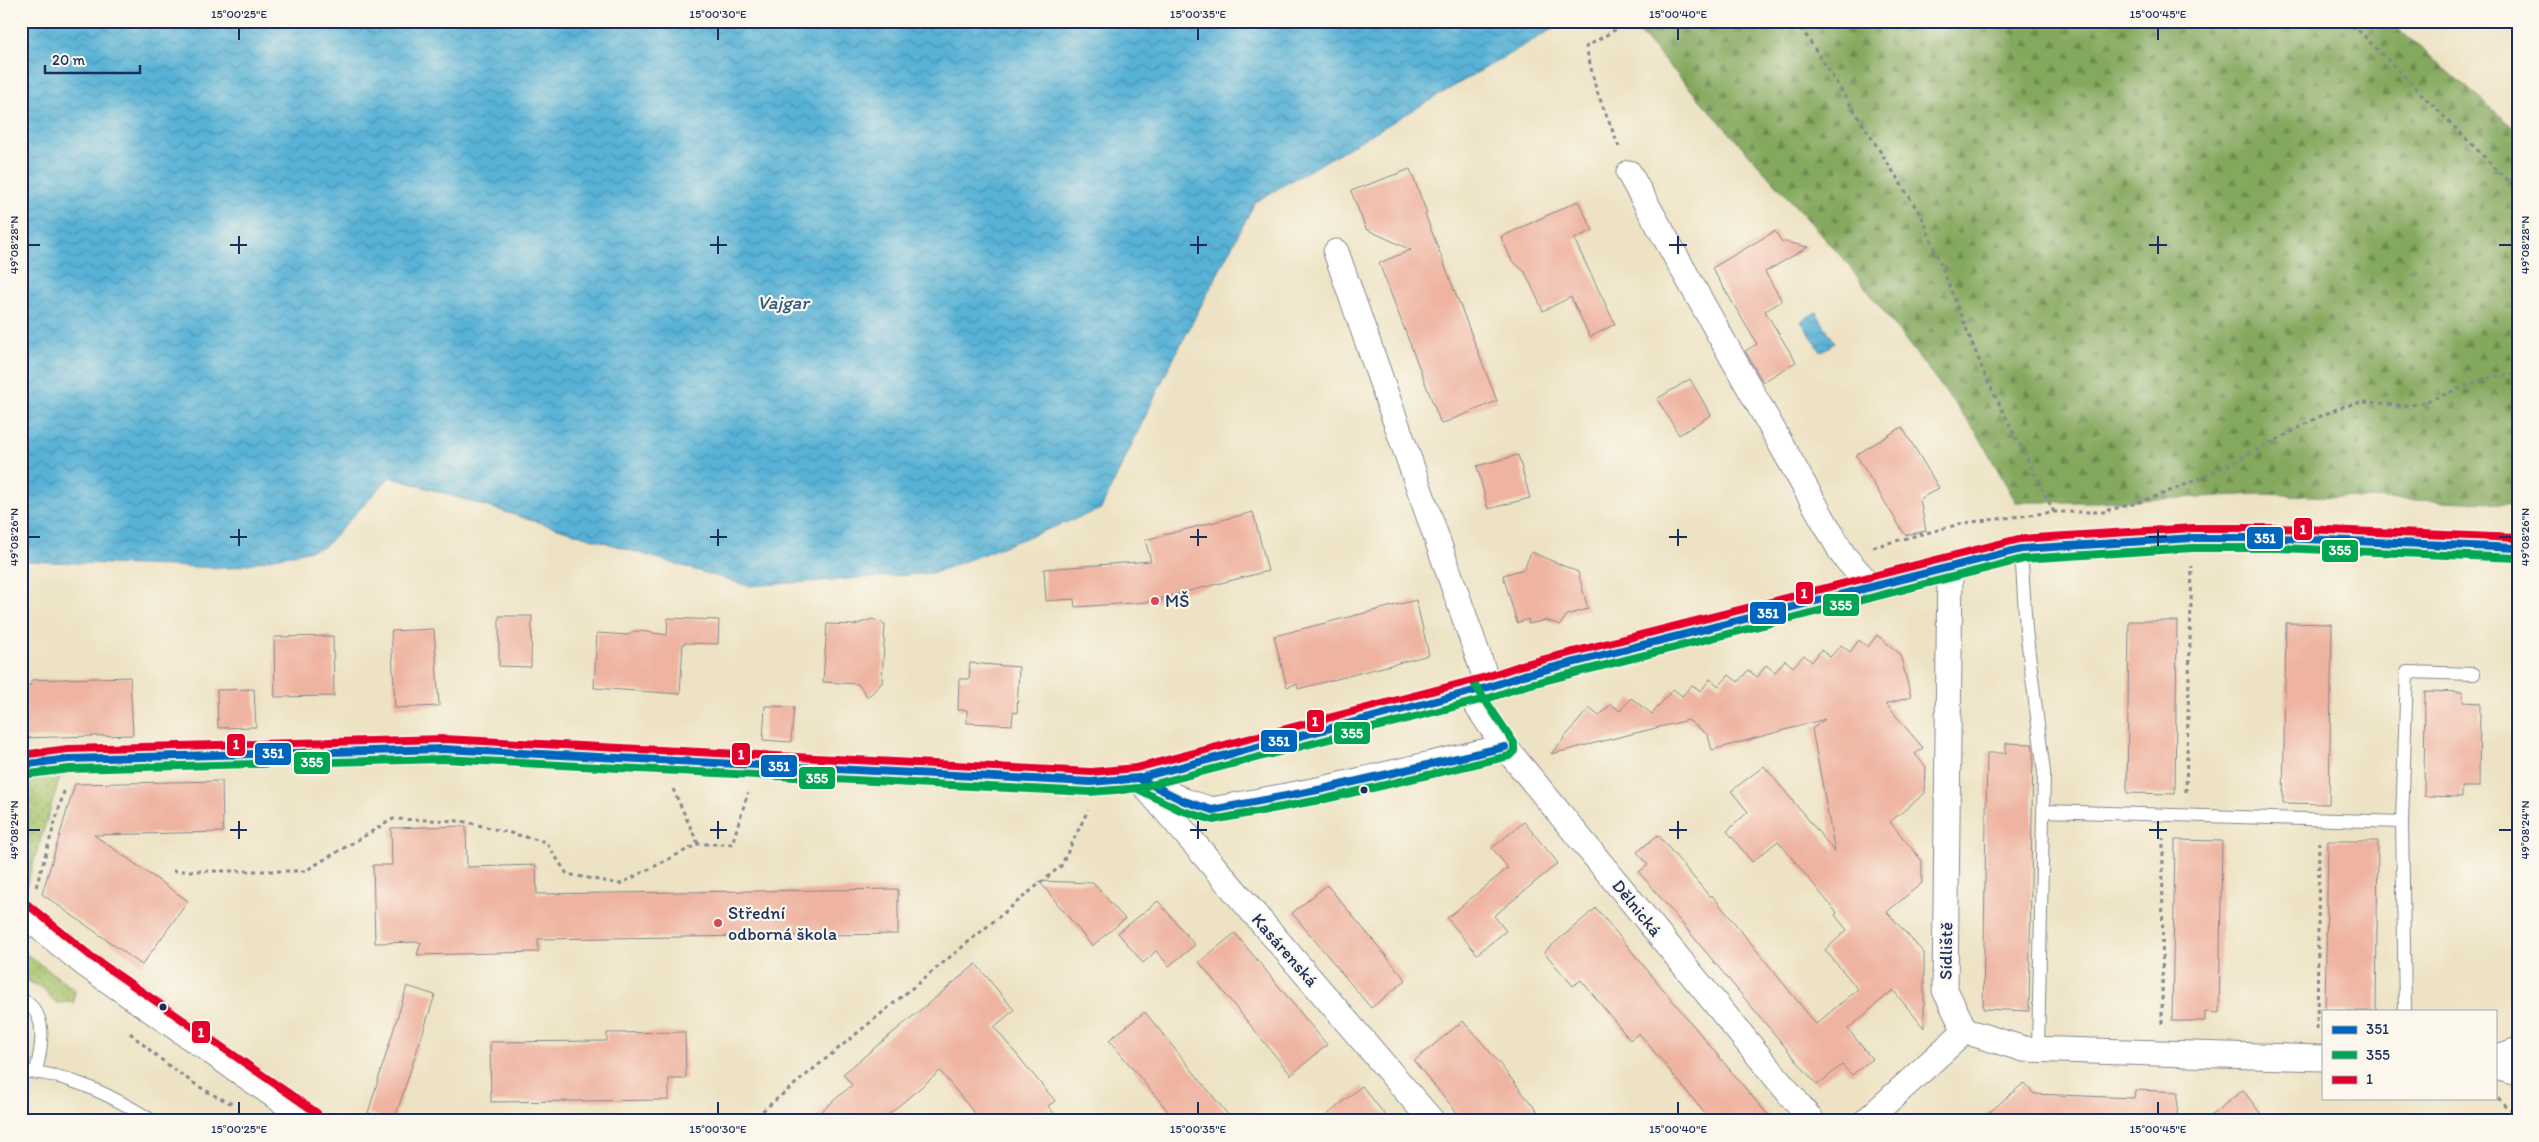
<svg xmlns="http://www.w3.org/2000/svg" width="2539" height="1142" font-family="Itim,sans-serif">
	<style>
		.grass { fill: url(#grass-dots); stroke: #607864 }
		.forest { fill: url(#forest-firs); stroke: #506c5e }
		.water { fill: url(#water-waves); stroke: #3a709a }
		.building { fill: #efb4a1 }
		.lines { fill: none; stroke-linecap: round; stroke-linejoin: round }
		.lane-casing { stroke: #848890; stroke-width: 14 }
		.street-casing { stroke: #848890; stroke-width: 27 }
		.path { stroke: #848890; stroke-width: 3; stroke-dasharray: 4 4; stroke-linecap: butt }
		.lane { stroke: #fff; stroke-width: 12 }
		.street { stroke: #fff; stroke-width: 25 }
		.bus-1-casing { stroke: #fbf7ec; stroke-width: 11 }
		.bus-2-casing { stroke: #fbf7ec; stroke-width: 11 }
		.bus-3-casing { stroke: #fbf7ec; stroke-width: 11 }
		.bus-1 { stroke: #0065bd; stroke-width: 8 }
		.bus-2 { stroke: #00a651; stroke-width: 8 }
		.bus-3 { stroke: #e4002b; stroke-width: 8 }
		.ticks { fill: none; stroke: #1b2f5e; stroke-width: 2 }
		.poi-dot { fill: #d1495b; stroke: #fbf7ec; stroke-width: 2 }
		.bus-dot { fill: #1b2f5e; stroke: #fbf7ec; stroke-width: 2 }
		.labels { text-anchor: middle; stroke-width: 4.5; stroke-linejoin: round; paint-order: stroke }
		.poi-label { font-size: 18px; fill: #1b2f5e; stroke: #fbf7ec; text-anchor: start }
		.street-label { font-size: 18px; fill: #1b2f5e; stroke: #fbf7ec }
		.water-label { font-size: 19px; font-style: italic; fill: #2d5682; stroke: #fbf7ec }
		.line-badge { stroke: #fbf7ec; stroke-width: 2 }
		.badge-label { font-size: 14px; text-anchor: middle; font-weight: bold; fill: #fff }
		.neatline { fill: none; stroke: #1b2f5e; stroke-width: 2 }
		.ticks-label { font-size: 12px; text-anchor: middle; fill: #1b2f5e }
	</style>
	<defs>
		<pattern id="grass-dots" width="8" height="8" patternUnits="userSpaceOnUse" patternTransform="scale(1.25)"><rect width="8" height="8" fill="#a6c269"/><path d="M2 2h.1M6 6h.1" fill="none" stroke="#869e5a" stroke-width="1.8" stroke-linecap="round"/></pattern>
		<pattern id="forest-firs" width="22" height="20" patternUnits="userSpaceOnUse" patternTransform="scale(1.25)"><rect width="22" height="20" fill="#84a85d"/><path d="M5 1l3.5 6h-7zM16 11l3.5 6h-7z" fill="#6b8950"/></pattern>
		<pattern id="water-waves" width="16" height="10" patternUnits="userSpaceOnUse" patternTransform="scale(1.25)"><rect width="16" height="10" fill="#58b2d6"/><path d="M0 5q4-4 8 0t8 0" fill="none" stroke="#4891b1"/></pattern>
	</defs>
	<rect width="100%" height="100%" fill="#fbf7ec"/>
	<filter id="ink" filterUnits="userSpaceOnUse"><feTurbulence type="fractalNoise" baseFrequency=".02" numOctaves="2"/><feDisplacementMap in="SourceGraphic" scale="10" xChannelSelector="R" yChannelSelector="G"/><feConvolveMatrix kernelMatrix="1 2 1 2 8 2 1 2 1" color-interpolation-filters="sRGB"/></filter>
	<filter id="wash" filterUnits="userSpaceOnUse"><feTurbulence type="fractalNoise" baseFrequency=".0096" numOctaves="4" result="noise"/><feDisplacementMap in="SourceGraphic" scale="20" xChannelSelector="R" yChannelSelector="G"/><feGaussianBlur stdDeviation="1.12" result="paint"/><feColorMatrix in="noise" values="0 0 0 0 0 0 0 0 0 0 0 0 0 0 0 0 0 1.4 0 .05"/><feComposite in="paint" operator="in"/></filter>
	<g filter="url(#wash)">
		<rect width="100%" height="100%" fill="#ede2c3"/>
		<path class="grass" d="M44,776l16,1 -35,113 -4,-5v-103z
			M21,950l54,40 -1,12 -18,1 -13,-15 -22,-10z"/>
		<path class="forest" d="M1629,21h760l129,110v373l-257,-10 -163,8h-82l-39,-69 -132,-172z"/>
		<path class="water" d="M21,21h1545l-311,181 -90,173 -64,134 -167,64 -186,13 -358,-109 -66,70 -94,21 -209,-7z
			M1816,312l19,31 -14,9 -20,-31z"/>
		<g id="blocks">
			<path class="building" d="M1410,169l17,44 -2,1 72,187 -56,23 -62,-161 32,-13 -45,-21 -15,-38z
				M1578,201l15,29 -19,9 41,85 -25,13 -19,-40 -28,14 -18,-39 -13,-11 -11,-24z
				M1775,231l6,10 27,6 -43,25 17,29 -17,10 31,51 -33,20 -18,-31 12,-7 -45,-76z
				M1690,379l21,36 -32,20 -22,-36z
				M1902,427l37,61 -19,11 6,32 -21,4 -49,-80z
				M1518,455l12,43 -42,11 -11,-43z
				M1253,512l15,59 -106,27v3l-87,6 -1,-8 -28,2 -2,-32 107,-8 -6,-21z
				M1531,552l47,20 10,37 -21,6 -7,10 -14,-5 -17,4 -1,-5 -11,4 -14,-48 21,-6z
				M1416,600l13,55 -131,34 -1,-5 -10,3 -13,-51z
				M499,616h33l-1,51 -32,-1z
				M668,618l51,2 -1,24 -35,-1 -3,51 -86,-6 3,-55 31,2 6,-4h6l27,4z
				M872,619l13,5 -3,59 -14,14 -10,-13 -35,-2 4,-58 27,1z
				M2129,621h48l-2,173 -48,-1z
				M2286,623l46,1 -3,180 -46,-1z
				M434,629l5,77 -44,2 -4,-77z
				M1877,635l23,19 11,43 -25,7 37,44 -8,6 11,13 -1,26 -35,29 32,39v22l-35,29 37,41v75l-31,-38 -45,39 24,30 -20,16 -10,-10 -25,20 -178,-213 9,-7 -11,-13 21,-17 52,62 2,-2 104,129 42,-35 -33,-39 22,-20 -12,-15 2,-2 -59,-72 -26,21 -25,-31 21,-19 -17,-21 33,-25 71,86 -23,-123 13,-10 -113,31 -4,-15 -20,-15 -137,34 38,-46 10,8 12,-12 9,7 11,-13 21,16 21,-25 9,7 10,-11 9,6 9,-12 9,7 10,-11 9,7 10,-12 9,7 9,-12 9,7 10,-12 8,7 11,-12 8,7 9,-12 9,7 11,-12 9,7 9,-12 9,7z
				M333,636l1,60 -59,1 -1,-60z
				M970,663l49,4 -2,46 -4,-1 -1,13 -45,-2v-13h-9l1,-31h10z
				M130,677l3,58 -112,3v-53h10v-5z
				M254,689l2,38 -38,1 -1,-38z
				M2425,691l38,1v10l17,1 -1,84h-17v10l-38,-1z
				M765,706l29,1 -3,35 -28,-2z
				M2006,743l26,1 1,7 -4,260 -46,-2 4,-256h19z
				M222,781l1,51 -129,3 94,66 -46,64 -100,-71 33,-110z
				M1524,822l34,41 -64,53 12,15 -29,23 -30,-36 61,-50 -16,-20z
				M466,826l1,41 69,-2 1,29 361,-5v45l-360,5v13l-121,3 4,-13 -46,1 -2,-78h19l-1,-37z
				M2175,840l47,1 -3,172 -14,-1v9h-33z
				M2328,841h50l-2,170h-51z
				M1039,881l54,2 32,36 -33,27z
				M1327,885l79,95 -35,28 -79,-95z
				M1158,901l37,44 -26,21 -13,-15 -13,12 -25,-30z
				M1596,908l134,162 43,51h-62l-72,-88 -9,7 -49,-60 -8,6 -14,-16 -15,-18z
				M1235,933l92,112 -36,30 -92,-113z
				M976,964l38,46 -20,17 61,74 -7,5 12,15h-79l-41,-50 -59,50h-71l42,-36 -9,-11z
				M407,986l28,9 -41,126 -26,-8z
				M1145,1012l88,109h-57l-67,-81z
				M1463,1021l27,31 55,69h-81l-50,-60z
				M685,1032l1,47h-17v21l-178,2 -1,-60 117,-1v-8z
				M2024,1083l10,11 100,4 1,-8 43,2 -1,29h-198z
				M1362,1086l28,35h-70l32,-27z
				M2243,1090l23,31h-62z"/>
		</g>
	</g>
	<g filter="url(#ink)">
		<use href="#blocks" fill-opacity="0" stroke="#848890" stroke-width="1"/>
		<g class="lines">
			<defs>
				<path id="lane" d="M2021,549l5,81 18,142 -6,277
					M2044,811l358,11
					M21,999c28,13 21,48 15,72
					M2405,1011l-3,-189 5,-150 67,2
					M21,1072c42,-2 97,27 132,49"/>
				<path id="street" d="M1629,173l214,382 27,31
					M1336,252l153,435
					M1950,567l-5,423 20,41 59,18 299,9
					M1467,691l38,56 307,374
					M21,765l47,-6 375,-10 648,33 47,-4 351,-91 35,-12 497,-126 172,-11h85l240,10
					M1138,778l294,343
					M1147,783l37,18 28,9 111,-21 182,-42
					M21,912l65,53 225,156
					M2495,1058l23,-8
					M2495,1067l23,6
					M1866,1121l99,-90"/>
			</defs>
			<use href="#lane" class="lane-casing"/>
			<use href="#street" class="street-casing"/>
			<path class="path" d="M1797,21l125,196 64,161 68,134
				M2345,21l12,8 161,162
				M1619,147l-23,-58 -10,-42 44,-26
				M2107,510c56,-10 121,-45 171,-71 24,-12 49,-29 75,-35 21,-6 42,5 64,0 33,-9 65,-30 101,-30
				M1873,547l91,-24 90,-11h56
				M673,789l25,55
				M2186,792l6,-226
				M173,871h132l88,-52 69,2 84,21 21,32 53,10 78,-40h34l16,-51
				M36,887l29,-99
				M2162,1024l1,-186
				M2317,1029l2,-187
				M130,1033c32,28 64,55 103,71
				M2498,1098l20,18
				M340,1114l9,7
				M750,1121l311,-255 27,-56"/>
			<use href="#lane" class="lane"/>
			<use href="#street" class="street"/>
			<defs>
				<path id="bus-1" d="M21,765l47,-6 375,-10 648,33 47,-4 351,-91 35,-12 497,-126 172,-11h85l240,10
					M1121,780l17,-2 46,23 28,9 111,-21 182,-42"/>
				<path id="bus-2" d="M22,775l47,-6 374,-10 647,33 49,-4 353,-91 35,-12 496,-126 170,-11h85l240,10
					M1122,790l14,-2 44,22 33,10 112,-21 184,-43 5,-5v-8l-39,-58"/>
				<path id="bus-3" d="M21,755l47,-6 376,-10 647,33 45,-4 350,-91 36,-12 497,-126 174,-11h85l240,10
					M27,904l65,53 225,156"/>
			</defs>
			<use href="#bus-1" class="bus-1-casing"/>
			<use href="#bus-2" class="bus-2-casing"/>
			<use href="#bus-3" class="bus-3-casing"/>
			<use href="#bus-1" class="bus-1"/>
			<use href="#bus-2" class="bus-2"/>
			<use href="#bus-3" class="bus-3"/>
		</g>
	</g>
	<path class="ticks" d="M239,28v12M718,28v12M1198,28v12M1678,28v12M2158,28v12M239,236v18M718,236v18M1198,236v18M1678,236v18M2158,236v18M28,245h12M230,245h17M710,245h17M1190,245h17M1669,245h18M2149,245h18M2499,245h13M239,529v17M718,529v17M1198,529v17M1678,529v17M2158,529v17M28,537h12M230,537h17M710,537h17M1190,537h17M1669,537h18M2149,537h18M2499,537h13M239,821v18M718,821v18M1198,821v18M1678,821v18M2158,821v18M28,830h12M230,830h17M710,830h17M1190,830h17M1669,830h18M2149,830h18M2499,830h13M239,1102v12M718,1102v12M1198,1102v12M1678,1102v12M2158,1102v12"/>
	<g class="poi-dot">
		<circle cx="1155" cy="601" r="5"/>
		<circle cx="718" cy="923" r="5"/>
	</g>
	<g class="bus-dot">
		<circle cx="1364" cy="790" r="4.5"/>
		<circle cx="163" cy="1007" r="4.5"/>
	</g>
	<g class="labels">
		<g class="poi-label">
			<text x="1165" y="607">MŠ</text>
			<text x="728" y="919">Střední<tspan x="728" dy="21">odborná škola</tspan></text>
		</g>
		<g class="street-label">
			<text transform="translate(1637 908) rotate(51)" y="6">Dělnická</text>
			<text transform="translate(1285 950) rotate(49)" y="6">Kasárenská</text>
			<text transform="translate(1946 951) rotate(-89)" y="6">Sídliště</text>
		</g>
		<g class="water-label">
			<text x="783" y="309">Vajgar</text>
		</g>
	</g>
	<g class="line-badge">
		<rect x="2293" y="517" width="20" height="24" rx="5" fill="#e4002b"/>
		<rect x="2246" y="526" width="38" height="24" rx="5" fill="#0065bd"/>
		<rect x="2321" y="539" width="38" height="24" rx="5" fill="#00a651"/>
		<rect x="1795" y="581" width="19" height="24" rx="5" fill="#e4002b"/>
		<rect x="1822" y="593" width="38" height="24" rx="5" fill="#00a651"/>
		<rect x="1749" y="601" width="38" height="24" rx="5" fill="#0065bd"/>
		<rect x="1306" y="709" width="19" height="24" rx="5" fill="#e4002b"/>
		<rect x="1333" y="721" width="38" height="24" rx="5" fill="#00a651"/>
		<rect x="1260" y="729" width="38" height="24" rx="5" fill="#0065bd"/>
		<rect x="226" y="733" width="20" height="24" rx="5" fill="#e4002b"/>
		<rect x="254" y="742" width="38" height="24" rx="5" fill="#0065bd"/>
		<rect x="731" y="742" width="20" height="24" rx="5" fill="#e4002b"/>
		<rect x="293" y="751" width="38" height="24" rx="5" fill="#00a651"/>
		<rect x="760" y="754" width="38" height="24" rx="5" fill="#0065bd"/>
		<rect x="798" y="766" width="38" height="24" rx="5" fill="#00a651"/>
		<rect x="191" y="1020" width="20" height="24" rx="5" fill="#e4002b"/>
	</g>
	<g class="badge-label">
		<text x="2303" y="534">1</text>
		<text x="2265" y="543">351</text>
		<text x="2340" y="555">355</text>
		<text x="1804" y="598">1</text>
		<text x="1841" y="610">355</text>
		<text x="1768" y="618">351</text>
		<text x="1315" y="726">1</text>
		<text x="1352" y="738">355</text>
		<text x="1279" y="746">351</text>
		<text x="236" y="749">1</text>
		<text x="273" y="758">351</text>
		<text x="741" y="759">1</text>
		<text x="312" y="767">355</text>
		<text x="779" y="771">351</text>
		<text x="817" y="783">355</text>
		<text x="201" y="1037">1</text>
	</g>
	<rect width="2539" height="1142" fill="none" stroke="#fbf7ec" stroke-width="55"/>
	<rect x="2322" y="1010" width="175" height="90" fill="#fbf7ec" stroke="#a1a7b3"/>
	<rect x="2332" y="1026" width="25" height="8" fill="#0065bd" stroke="#a1a7b3"/>
	<text x="2366" y="1034" font-size="15" fill="#1b2f5e">351</text>
	<rect x="2332" y="1051" width="25" height="8" fill="#00a651" stroke="#a1a7b3"/>
	<text x="2366" y="1060" font-size="15" fill="#1b2f5e">355</text>
	<rect x="2332" y="1076" width="25" height="8" fill="#e4002b" stroke="#a1a7b3"/>
	<text x="2366" y="1084" font-size="15" fill="#1b2f5e">1</text>
	<path d="M45 65v8h95v-8" fill="none" stroke="#1b2f5e" stroke-width="2.5"/>
	<text x="52" y="65" font-size="15" fill="#1b2f5e" stroke="#fbf7ec" stroke-width="4" paint-order="stroke">20 m</text>
	<rect x="28" y="28" width="2484" height="1086" class="neatline"/>
	<g class="ticks-label">
		<text x="239" y="18">15°00'25"E</text>
		<text x="718" y="18">15°00'30"E</text>
		<text x="1198" y="18">15°00'35"E</text>
		<text x="1678" y="18">15°00'40"E</text>
		<text x="2158" y="18">15°00'45"E</text>
		<text transform="translate(14 245) rotate(-90)" y="4">49°08'28"N</text>
		<text transform="translate(2525 245) rotate(-90)" y="4">49°08'28"N</text>
		<text transform="translate(14 537) rotate(-90)" y="4">49°08'26"N</text>
		<text transform="translate(2525 537) rotate(-90)" y="4">49°08'26"N</text>
		<text transform="translate(14 830) rotate(-90)" y="4">49°08'24"N</text>
		<text transform="translate(2525 830) rotate(-90)" y="4">49°08'24"N</text>
		<text x="239" y="1133">15°00'25"E</text>
		<text x="718" y="1133">15°00'30"E</text>
		<text x="1198" y="1133">15°00'35"E</text>
		<text x="1678" y="1133">15°00'40"E</text>
		<text x="2158" y="1133">15°00'45"E</text>
	</g>
</svg>
